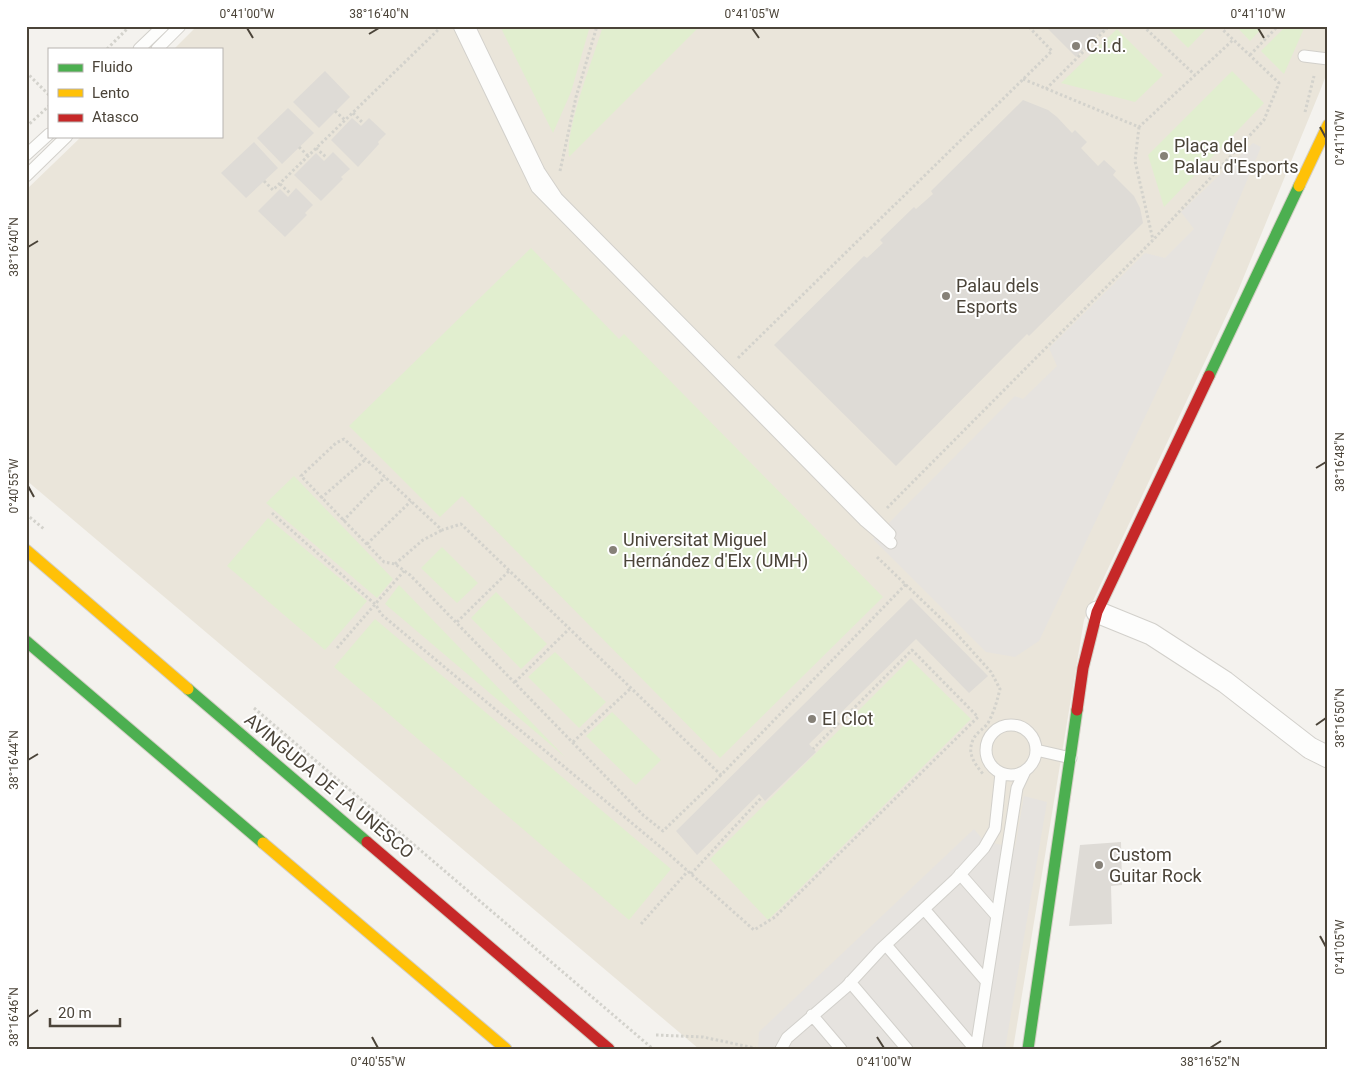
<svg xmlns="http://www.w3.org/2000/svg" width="1354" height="1075" font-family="Roboto,sans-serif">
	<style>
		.education { fill: #eae5da }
		.green { fill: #e1eecf }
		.parking { fill: #e6e3df }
		.building { fill: #dedbd6 }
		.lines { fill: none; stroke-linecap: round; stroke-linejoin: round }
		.lane-casing { stroke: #d2d0cb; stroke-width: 13 }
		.street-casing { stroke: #d2d0cb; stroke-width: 23 }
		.fast-casing { stroke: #d3cfc5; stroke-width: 13 }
		.slow-casing { stroke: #d3cfc5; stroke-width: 13 }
		.jam-casing { stroke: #d3cfc5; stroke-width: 13 }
		.path { stroke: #d3d2cc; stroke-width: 3; stroke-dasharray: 2.5 2.5; stroke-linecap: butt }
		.lane { stroke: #fdfdfc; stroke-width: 11 }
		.street { stroke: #fdfdfc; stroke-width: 21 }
		.fast { stroke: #4caf50; stroke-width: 11 }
		.slow { stroke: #ffc107; stroke-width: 11 }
		.jam { stroke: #c62828; stroke-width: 11 }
		.ticks { fill: none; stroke: #4b4439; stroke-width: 2 }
		.poi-dot { fill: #868178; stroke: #fff; stroke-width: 2 }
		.labels { text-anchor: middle; stroke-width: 4; stroke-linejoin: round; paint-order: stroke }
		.poi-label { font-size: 18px; fill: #4b4439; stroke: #fff; text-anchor: start }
		.street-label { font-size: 18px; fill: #4b4439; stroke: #fff }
		.neatline { fill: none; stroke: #4b4439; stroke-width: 2 }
		.ticks-label { font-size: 12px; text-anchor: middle; fill: #4b4439 }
	</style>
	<rect width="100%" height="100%" fill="#f4f2ee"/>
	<path class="education" d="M197,26h1131v44l-8,21 -82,200 -154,329 -71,429h-314l-673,-569v-290l56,-54h139v-87h-47z"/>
	<path class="green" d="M500,26h90l-19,66 -18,41z
		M603,26h97l-131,131c-4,-28 25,-101 34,-131z
		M1166,26h43l-21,22z
		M1236,26h28l-14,15z
		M1286,26h19l-21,48 -23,-23z
		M1117,29l46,46 -28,27 -74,-19z
		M1232,71l32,32 -100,104 -16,-52z
		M531,248l88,91 5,-5 259,263 -163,161 -258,-262 -22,21 -91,-91z
		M294,476l99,103 -16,19 -111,-95z
		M268,518l99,83 -42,49 -98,-84z
		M442,547l36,36 -21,20 -36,-35z
		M399,585l166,172 -180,-153z
		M496,592l51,52 -26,25 -50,-51z
		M375,619l296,250 -42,51 -295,-253z
		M555,652l51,50 -27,26 -51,-51z
		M910,659l61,60 -203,201 -58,-61z
		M612,712l49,48 -25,25 -50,-49z"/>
	<path class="parking" d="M1253,143l8,4 -92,219 -130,275 -24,16 -29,-5 -113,-113 142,-143 8,3 34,-33 -8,-18 96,-95 20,5 29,-29 -13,-17z
		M1024,796l23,6 -42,247h-247l1,-17 215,-203 10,12 31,7z"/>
	<path class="building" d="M1045,26h69l-16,8 -22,23z
		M325,71l25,26 -31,31 -26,-26z
		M1023,100l25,10 9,7 15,16 3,-3 12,12 -6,6 17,18 6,-6 12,11 -3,4 21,21 6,12 3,15 -114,113 -2,-2 -131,132 -122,-121 90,-89 3,2 16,-15 -3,-3 34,-33 2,2 17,-15 -2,-3z
		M288,108l26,25 -32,31 -25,-26z
		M352,118l9,8 8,-8 17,16 -8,8 1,2 -21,23 -27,-27z
		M254,142l24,26 -32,30 -25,-25z
		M333,152l17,17 -9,8 2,2 -22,22 -27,-26 22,-22 8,8z
		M296,188l17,17 -8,8 2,2 -22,22 -27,-26 22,-22 8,8z
		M911,598l77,78 -19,17 -53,-54 -107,105 7,8 -51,49 -6,-7 -62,61 -21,-24z
		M1121,842l1,43 -11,1 1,38 -43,2 11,-81z"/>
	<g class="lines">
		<defs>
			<path id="lane" d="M459,26l78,162 327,332 27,23
				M469,26l70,145 18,27 333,336
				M139,49l24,-23
				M157,49l23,-23
				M1304,56l24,3
				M26,155l23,-21
				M26,176l41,-40
				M986 750a25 25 0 1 1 50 0a25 25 0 1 1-50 0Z
				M1036,750l35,8
				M960,874l36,41
				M924,909l62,72
				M886,945l89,104
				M850,982l57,67
				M812,1015l29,34
				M781,1049l6,-11 59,-51 35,-38 75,-70 28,-31 11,-19 6,-56
				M976,1049l41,-261 8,-17"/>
			<path id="street" d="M1097,612l54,22 74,48 85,66 18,9"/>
			<path id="fast" d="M1209,376l90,-190
				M26,641l237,202
				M188,689l179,153
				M1028,1049l49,-339"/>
			<path id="slow" d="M1299,186l29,-61
				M26,550l162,139
				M263,843l243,206"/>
			<path id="jam" d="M1077,710l6,-42 14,-56 112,-236
				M367,842l242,207"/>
		</defs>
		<use href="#lane" class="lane-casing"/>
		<use href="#street" class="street-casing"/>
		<use href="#fast" class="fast-casing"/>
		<use href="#slow" class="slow-casing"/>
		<use href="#jam" class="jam-casing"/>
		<path class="path" d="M1143,26l52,49
			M107,49l23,-23
			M1250,55l28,-29
			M26,72l23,23
			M1023,79l116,48 94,-87
			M1046,89l63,-63
			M335,111l10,9
			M1305,112l9,-36
			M353,113l10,10
			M26,127l23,-21
			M1139,127l-4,34 18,79
			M299,147l9,9
			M316,148l11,10
			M560,171l16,-74 21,-71
			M264,181l9,9 167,-162
			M280,184l11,10
			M738,358l314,-307 -24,-25
			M321,498l45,-39
			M887,508l266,-268 111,-120 15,-37 -57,-54v-3
			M272,513l104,92 5,9 13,11 269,224 91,81 21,-13 203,-200 -66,-67 -99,99
			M26,514l18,15
			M343,521l42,-44
			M367,544l44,-43
			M877,557l78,75 36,40 9,17c-3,12 -6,23 -12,34 -4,6 -11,9 -14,15 -8,14 0,25 9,36
			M395,564l28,-24 19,-10
			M457,622l52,-51
			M337,648l67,-77
			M515,682l54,-53
			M254,708l399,341
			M573,742l57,-53
			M721,775l-58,56 -20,-16 -233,-240 -15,-11 -11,-2 -83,-86 35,-33 8,-4 98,91 19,-6 260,251 185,-191
			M691,874l71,-77
			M641,924l47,-53
			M656,1035l47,2 56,12"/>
		<use href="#lane" class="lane"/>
		<use href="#street" class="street"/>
		<use href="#fast" class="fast"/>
		<use href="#slow" class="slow"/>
		<use href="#jam" class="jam"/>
	</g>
	<path class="ticks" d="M247,28l6,10M752,28l7,10M1258,28l6,10M369,34l10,-6M1320,127l6,11M28,247l10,-6M1316,468l10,-6M28,486l6,11M1316,725l10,-7M28,760l10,-6M1320,936l6,11M28,1017l10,-7M372,1037l6,11M877,1037l7,11M1210,1048l11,-7"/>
	<g class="poi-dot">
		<circle cx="1076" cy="46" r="5"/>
		<circle cx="1164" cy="156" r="5"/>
		<circle cx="946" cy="296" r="5"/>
		<circle cx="613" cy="550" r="5"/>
		<circle cx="812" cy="719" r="5"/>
		<circle cx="1099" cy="865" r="5"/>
	</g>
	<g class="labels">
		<g class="poi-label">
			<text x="1086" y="52">C.i.d.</text>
			<text x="1174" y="152">Plaça del<tspan x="1174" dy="21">Palau d'Esports</tspan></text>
			<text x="956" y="292">Palau dels<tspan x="956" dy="21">Esports</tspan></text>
			<text x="623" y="546">Universitat Miguel<tspan x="623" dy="21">Hernández d'Elx (UMH)</tspan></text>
			<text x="822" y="725">El Clot</text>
			<text x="1109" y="861">Custom<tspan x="1109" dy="21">Guitar Rock</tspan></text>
		</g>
		<g class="street-label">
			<text transform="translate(329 786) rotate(40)" y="6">AVINGUDA DE LA UNESCO</text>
		</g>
	</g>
	<rect width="1354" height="1075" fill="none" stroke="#ffffff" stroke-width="55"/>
	<rect x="48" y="48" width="175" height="90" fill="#ffffff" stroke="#b7b4b0"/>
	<rect x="58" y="64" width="25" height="8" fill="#4caf50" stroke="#b7b4b0"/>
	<text x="92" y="72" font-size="15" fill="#4b4439">Fluido</text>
	<rect x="58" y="89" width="25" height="8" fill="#ffc107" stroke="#b7b4b0"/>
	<text x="92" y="98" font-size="15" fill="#4b4439">Lento</text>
	<rect x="58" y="114" width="25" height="8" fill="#c62828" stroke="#b7b4b0"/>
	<text x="92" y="122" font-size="15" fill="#4b4439">Atasco</text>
	<path d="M50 1018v8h70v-8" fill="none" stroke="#4b4439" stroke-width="2.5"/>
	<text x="58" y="1018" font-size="15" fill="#4b4439" stroke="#ffffff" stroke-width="4" paint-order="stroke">20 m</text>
	<rect x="28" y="28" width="1298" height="1020" class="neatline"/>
	<g class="ticks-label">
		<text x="247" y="18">0°41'00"W</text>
		<text x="379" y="18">38°16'40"N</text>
		<text x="752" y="18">0°41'05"W</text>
		<text x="1258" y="18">0°41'10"W</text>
		<text transform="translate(1340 138) rotate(-90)" y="4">0°41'10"W</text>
		<text transform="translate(14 247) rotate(-90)" y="4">38°16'40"N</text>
		<text transform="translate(1340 462) rotate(-90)" y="4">38°16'48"N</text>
		<text transform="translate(14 486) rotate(-90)" y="4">0°40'55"W</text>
		<text transform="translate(1340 718) rotate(-90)" y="4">38°16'50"N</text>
		<text transform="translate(14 760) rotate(-90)" y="4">38°16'44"N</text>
		<text transform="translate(1340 947) rotate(-90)" y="4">0°41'05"W</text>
		<text transform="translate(14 1017) rotate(-90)" y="4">38°16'46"N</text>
		<text x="378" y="1066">0°40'55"W</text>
		<text x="884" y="1066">0°41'00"W</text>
		<text x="1210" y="1066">38°16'52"N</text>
	</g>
</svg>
